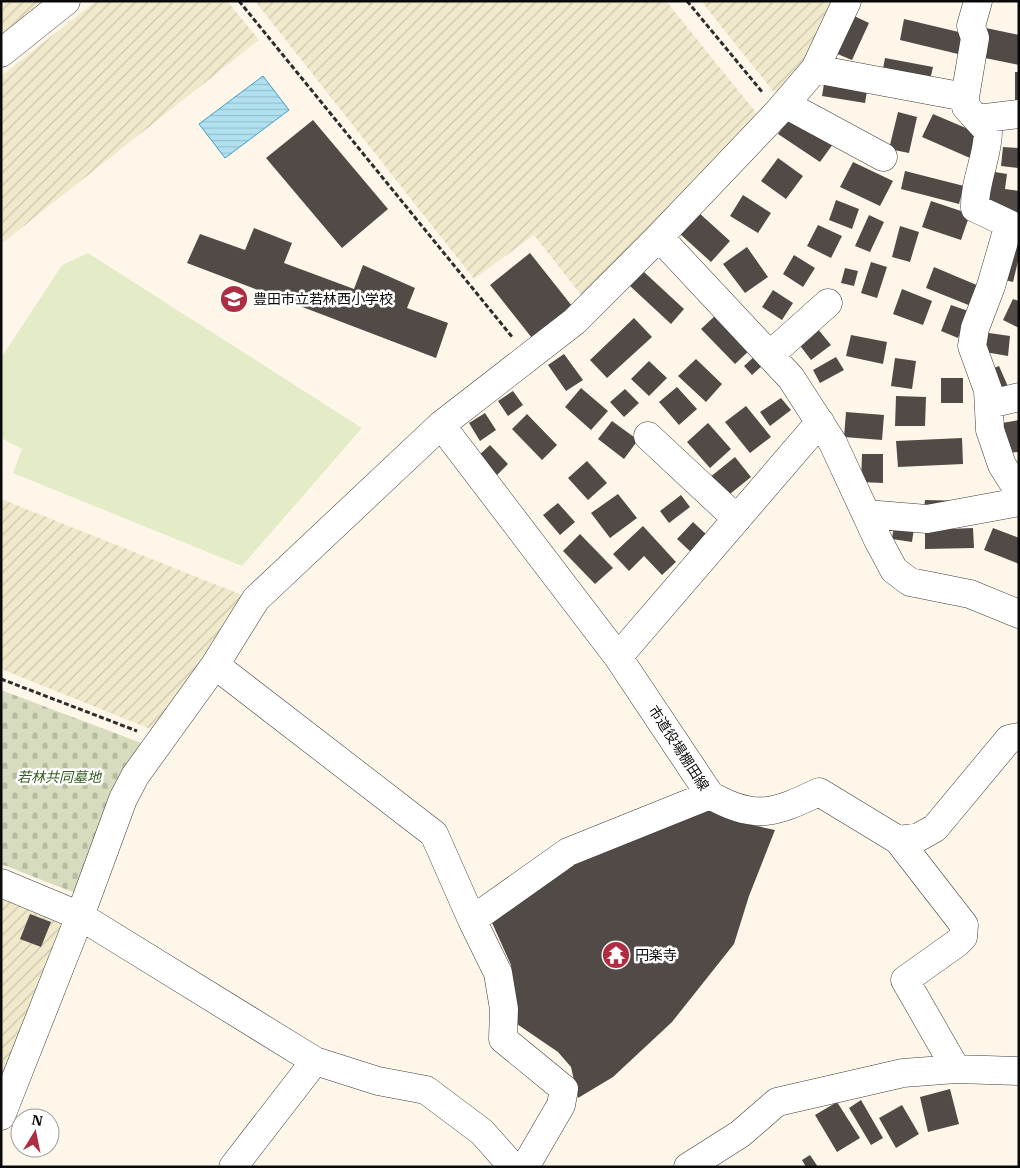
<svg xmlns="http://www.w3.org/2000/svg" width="1020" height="1168" font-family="'IBM Plex Serif','Noto Sans JP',serif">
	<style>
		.farmland { fill: url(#farmland-furrows) }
		.cemetery { fill: url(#cemetery-stones) }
		.pitch { fill: #e4ecc7 }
		.water { fill: url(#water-rules); stroke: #3d9ec3 }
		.building { fill: #524a47 }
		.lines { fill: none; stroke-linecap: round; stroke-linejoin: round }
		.minor-casing { stroke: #3d3d3d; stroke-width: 29 }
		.path { stroke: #2c2c2c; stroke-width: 3; stroke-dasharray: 5 2.5; stroke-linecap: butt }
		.minor { stroke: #fff; stroke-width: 28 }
		.labels { text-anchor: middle; stroke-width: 5; stroke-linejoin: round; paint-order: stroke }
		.poi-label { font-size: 14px; fill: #0a0a0a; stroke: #fff; text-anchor: start }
		.street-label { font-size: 14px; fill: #0a0a0a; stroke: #fff }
		.park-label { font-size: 14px; font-style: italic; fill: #345c20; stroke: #fff }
	</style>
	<defs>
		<pattern id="farmland-furrows" width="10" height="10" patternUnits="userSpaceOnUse" patternTransform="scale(1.25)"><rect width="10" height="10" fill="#f1e9cb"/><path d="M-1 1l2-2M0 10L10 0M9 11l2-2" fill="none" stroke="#cdc6ad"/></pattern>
		<pattern id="cemetery-stones" width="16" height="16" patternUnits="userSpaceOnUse" patternTransform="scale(1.25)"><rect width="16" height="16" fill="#d6dcbd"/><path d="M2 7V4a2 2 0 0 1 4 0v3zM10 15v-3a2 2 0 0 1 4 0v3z" fill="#b6bba1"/></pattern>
		<pattern id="water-rules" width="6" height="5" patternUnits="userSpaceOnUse" patternTransform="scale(1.25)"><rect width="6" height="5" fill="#b1e1f1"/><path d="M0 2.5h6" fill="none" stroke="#97c0cd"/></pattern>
	</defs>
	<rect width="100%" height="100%" fill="#fef7e9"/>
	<path class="farmland" d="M1,1h44l-44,37z
		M96,1h131l32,39 -258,204v-168z
		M255,1h411l92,114 -176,181 -48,-61 -60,44z
		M701,1h133l-29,63 -21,29 -11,-2z
		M1,499l246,98 -94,133 -152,-61z
		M1,893l65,26 -65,162z"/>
	<path class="cemetery" d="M1,690l143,54 -69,149 -74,-29z"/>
	<path class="pitch" d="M88,253l274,175 -120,138 -229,-93 9,-24 -21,-11v-80l61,-93z"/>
	<path class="water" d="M263,76l26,34 -64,48 -26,-34z"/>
	<path class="building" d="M852,15l17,8 -17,37 -17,-7z
		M904,19l59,14 -5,21 -58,-14z
		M986,28l33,7v30l-39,-8z
		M885,58l48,9 -5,22 -47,-10z
		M826,72l43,7 -4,24 -43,-7z
		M1015,72h4v34h-4z
		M898,112l19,5 -8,36 -20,-4z
		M933,114l47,20 -10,24 -48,-21z
		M791,115l42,29 -13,18 -42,-28z
		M313,120l75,89 -46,39 -76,-90z
		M1003,147l16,1v20l-18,-2z
		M778,158l25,18 -17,23 -25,-18z
		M853,162l40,19 -13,25 -40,-19z
		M905,171l59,15 -5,18 -58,-15z
		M989,171l18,3 -2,15 14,2v26l-36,-6z
		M743,195l28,18 -13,20 -28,-17z
		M836,200l23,9 -7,20 -23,-9z
		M931,201l39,13 -9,26 -39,-13z
		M698,212l32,29 -19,21 -32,-29z
		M869,215l15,7 -14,30 -15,-6z
		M818,225l24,11 -11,22 -24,-12z
		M900,226l19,6 -9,30 -18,-5z
		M254,228l38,15 -8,20 70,26 9,-24 52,23 -8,20 41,15 -12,35 -249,-95 13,-29 45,16z
		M1019,231v26l-6,25 -16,-4z
		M747,247l21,30 -23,16 -22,-29z
		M530,253l42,53 -40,32 -42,-53z
		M794,255l21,13 -12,19 -20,-13z
		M871,262l16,5 -10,31 -16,-5z
		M934,267l45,19 -8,20 -45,-18z
		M845,268l13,3 -4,15 -13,-3z
		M644,272l40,37 -13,15 -41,-38z
		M902,289l30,12 -9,24 -30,-11z
		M773,290l20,13 -11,17 -20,-13z
		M1013,299l6,2v27l-16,-8z
		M951,305l17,6 -10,27 -17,-7z
		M718,313l34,35 -17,16 -34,-35z
		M634,318l18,19 -45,41 -17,-18z
		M817,328l14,17 -20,15 -13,-17z
		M982,332l28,4 -2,20 -29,-5z
		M851,335l36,7 -4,22 -37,-8z
		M564,354l19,26 -17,11 -18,-26z
		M756,355l8,9 -12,11 -8,-9z
		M836,357l8,13 -24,13 -7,-13z
		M895,358l21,3 -4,28 -21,-3z
		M696,359l26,25 -16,18 -28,-26z
		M649,361l18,17 -18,18 -18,-17z
		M999,366l11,25 -14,6 -12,-25z
		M941,378h22v25h-22z
		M677,387l20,22 -18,16 -20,-23z
		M581,388l27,23 -17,19 -26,-23z
		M625,389l14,14 -15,14 -14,-15z
		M513,391l10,14 -15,11 -10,-15z
		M896,396l30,1 -1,29h-30z
		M781,398l10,12 -21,16 -10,-14z
		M746,406l25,31 -21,16 -25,-31z
		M846,412l38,3 -2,25 -38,-3z
		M485,413l11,17 -16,11 -11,-18z
		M527,414l30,31 -15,15 -30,-31z
		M1019,420v32l-13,1 -4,-30z
		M612,421l26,19 -14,19 -26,-20z
		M708,423l23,26 -21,19 -23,-26z
		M962,438l1,26 -65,3 -2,-26z
		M490,445l18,19 -11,11 -19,-19z
		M862,454h21v29l-22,-1z
		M735,457l16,20 -26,21 -16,-20z
		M587,461l20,22 -19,17 -20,-22z
		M618,494l19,24 -27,20 -19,-25z
		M681,495l9,12 -21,16 -9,-12z
		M925,500l44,1 -45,8z
		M558,503l17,19 -15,13 -17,-20z
		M693,522l15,14 -16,17 -15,-14z
		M894,525l20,3 -2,14 -20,-3z
		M643,526l33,36 -14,13 -18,-19 -15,15 -16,-17z
		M973,528l1,20 -49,1v-19z
		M993,528l26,10v26l-35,-14z
		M580,534l33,34 -18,16 -32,-33z
		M704,809l30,12 41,9 -26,66 -15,48 -62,78 -59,55 -35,21 -7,-31 -13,-15 -44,-30 1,-13 -4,-44 -22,-49 78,-52z
		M30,914l21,8 -10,25 -21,-8z
		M950,1089l9,35 -31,8 -8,-35z
		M861,1100l22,38 -12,7 -22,-37z
		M837,1102l23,36 -23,14 -22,-37z
		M902,1105l17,29 -23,14 -17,-30z
		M810,1155l8,12h-12l-4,-7z"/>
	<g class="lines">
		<defs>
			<path id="minor" d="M978,1l-7,25 4,12 -10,59 1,10 22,24c0,26 -14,51 -13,77l34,16 -18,62 -16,42 -3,18 16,44 2,40 12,35 17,27
				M1,53l65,-52
				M815,69l150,28
				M785,104l98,53
				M977,119l42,-5
				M659,237l132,141 42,65 45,97 16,30 16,12 60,12 49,20
				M770,355l58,-52
				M990,404l29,-7
				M441,425l177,232 92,138c45,26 65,18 109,-3l79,48 21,-3 16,-9 74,-89 10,-2
				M648,436l89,83
				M866,514l61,5 92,-17
				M618,657l202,-235
				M215,665l219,169 38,86 96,-68 142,-57
				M898,840l66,85 -1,12 -6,6 -52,37 51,89
				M1,883l79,33 235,145 63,20 48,9 56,42 31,35
				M472,920l26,53 6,36 -1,30 61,50 -3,16 -36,62
				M1,1116l79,-200 43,-117 12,-23 80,-111 41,-66 185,-174 134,-104 84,-84 119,-125 37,-43 32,-68
				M233,1167l82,-106
				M688,1167l52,-33 37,-32 126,-29 53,-4 63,2"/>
		</defs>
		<use href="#minor" class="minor-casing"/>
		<path class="path" d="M239,1l274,337
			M687,1l76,92
			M1,679l136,52"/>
		<use href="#minor" class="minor"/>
	</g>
	<defs>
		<symbol id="school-disc" viewBox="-11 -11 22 22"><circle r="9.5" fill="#af2d43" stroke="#fff"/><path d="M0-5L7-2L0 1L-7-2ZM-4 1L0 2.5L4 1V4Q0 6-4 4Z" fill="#fff"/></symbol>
		<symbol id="temple-disc" viewBox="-11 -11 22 22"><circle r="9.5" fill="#af2d43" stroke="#fff"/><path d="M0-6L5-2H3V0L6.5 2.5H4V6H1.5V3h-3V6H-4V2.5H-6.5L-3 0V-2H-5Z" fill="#fff"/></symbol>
	</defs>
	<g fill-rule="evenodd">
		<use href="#school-disc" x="218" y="283" width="32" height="32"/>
		<use href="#temple-disc" x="600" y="939" width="32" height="32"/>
	</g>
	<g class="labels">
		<g class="poi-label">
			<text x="253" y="304">豊田市立若林西小学校</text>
			<text x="635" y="960">円楽寺</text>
		</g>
		<g class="street-label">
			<text transform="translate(679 748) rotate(57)" y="5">市道役場棚田線</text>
		</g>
		<g class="park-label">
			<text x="59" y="782">若林共同墓地</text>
		</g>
	</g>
	<rect width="1020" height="1168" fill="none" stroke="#0a0a0a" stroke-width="5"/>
	<g transform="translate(35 1133) rotate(10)"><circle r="24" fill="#ffffff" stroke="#9d9d9d"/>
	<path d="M0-4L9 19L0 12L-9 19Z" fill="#af2d43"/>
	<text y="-8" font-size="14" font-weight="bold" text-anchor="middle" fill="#0a0a0a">N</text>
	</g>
</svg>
